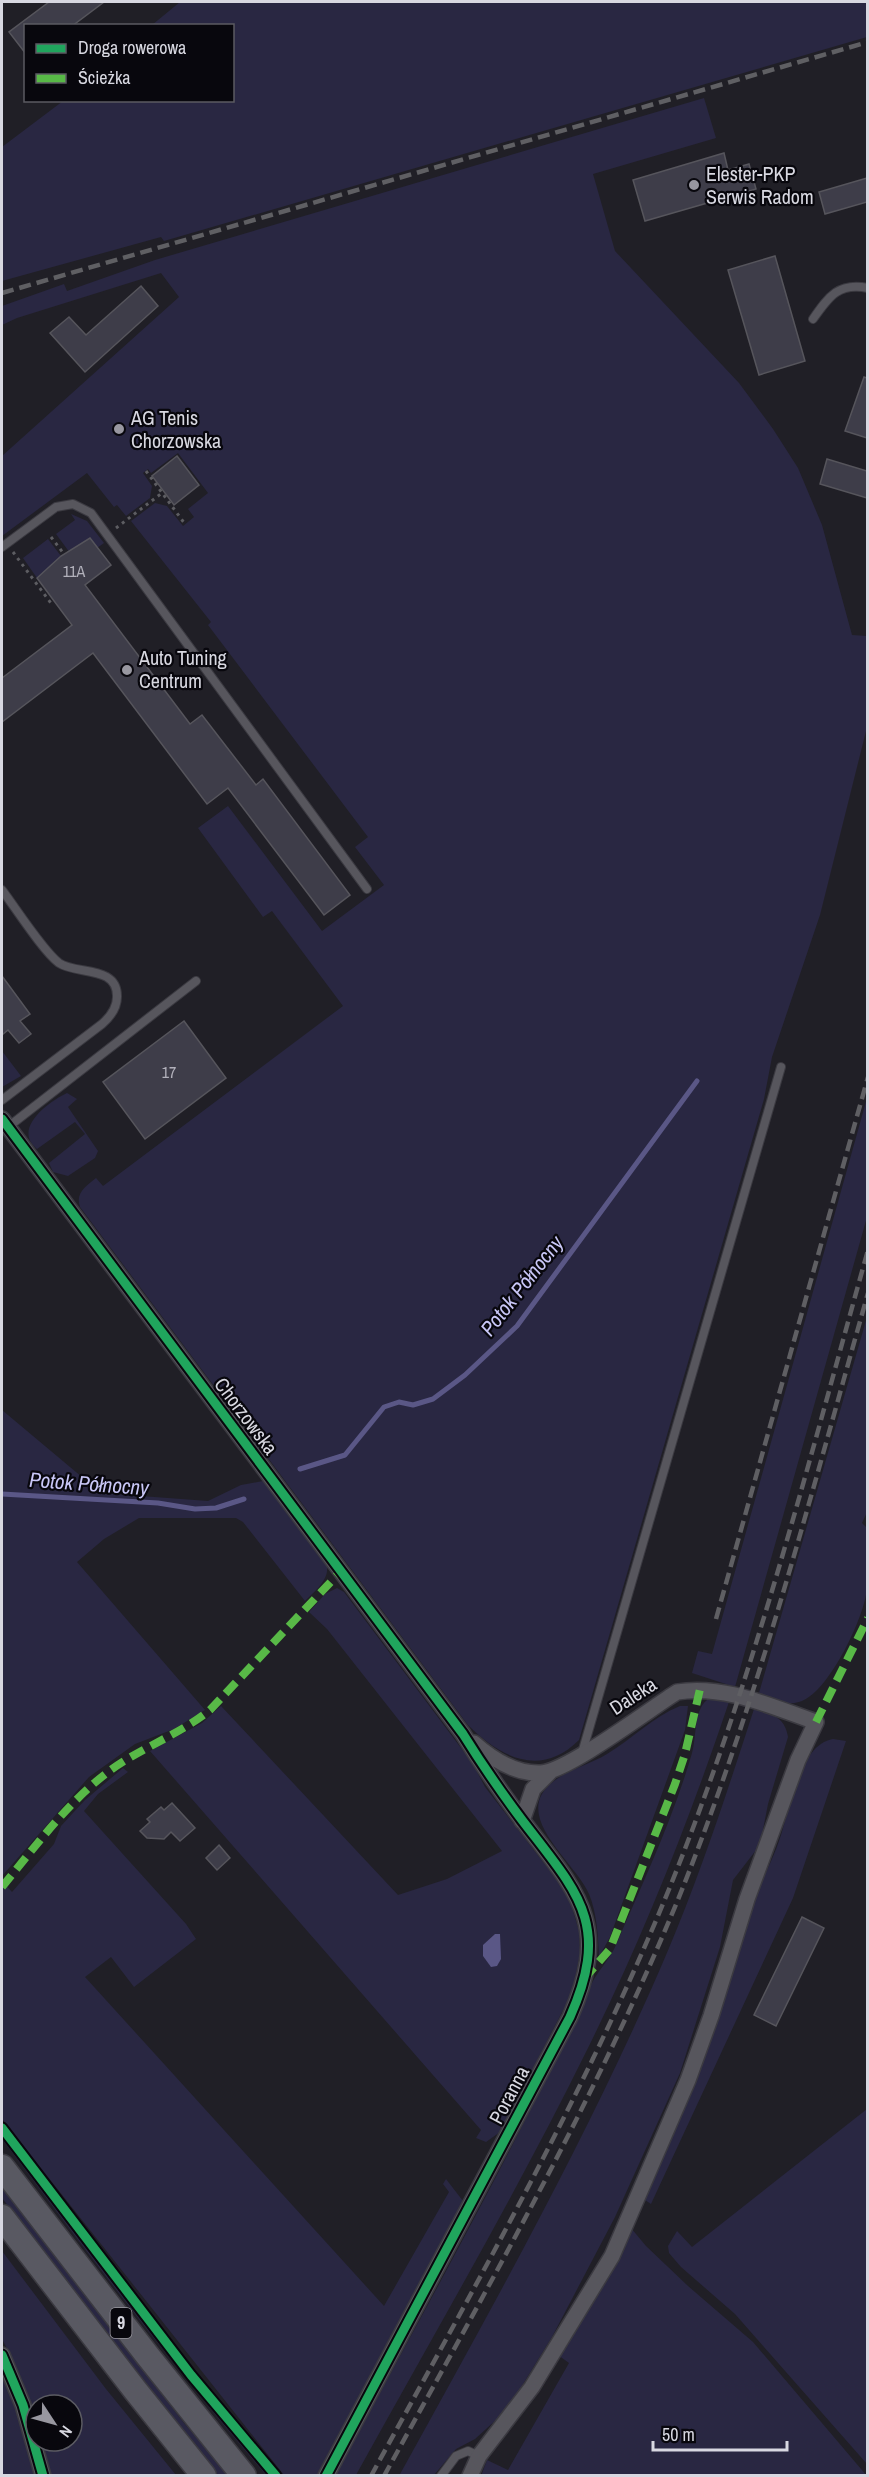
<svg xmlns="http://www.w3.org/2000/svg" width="869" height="2477" font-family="'Archivo Narrow',sans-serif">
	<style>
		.green { fill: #292742 }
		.water { fill: #5a5786 }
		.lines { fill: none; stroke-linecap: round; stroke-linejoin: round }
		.stream { stroke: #5a5786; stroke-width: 5 }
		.building { fill: #3e3d49; stroke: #56555c; stroke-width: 1.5 }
		.lane-casing { stroke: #3b3a41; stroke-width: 10 }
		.street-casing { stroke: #3b3a41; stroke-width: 18 }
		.primary-casing { stroke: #3b3a41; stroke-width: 27 }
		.path { stroke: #5d5d62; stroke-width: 3; stroke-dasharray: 3 4.5; stroke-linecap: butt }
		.lane { stroke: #57565d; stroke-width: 8 }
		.street { stroke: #57565d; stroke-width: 15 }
		.primary { stroke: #595962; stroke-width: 24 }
		.rail { stroke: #5f5f63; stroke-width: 4.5; stroke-dasharray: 12 6; stroke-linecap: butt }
		.quiet { stroke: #58b947; stroke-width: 8; stroke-dasharray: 15 8; stroke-linecap: butt }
		.cycleway-casing { stroke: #08070d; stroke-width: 13 }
		.cycleway { stroke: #20a55d; stroke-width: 9 }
		.poi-dot { fill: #9897a0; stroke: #08070d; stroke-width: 2 }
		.labels { text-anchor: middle; stroke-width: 4.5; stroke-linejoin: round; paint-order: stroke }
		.number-label { font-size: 16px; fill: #b2b1bb }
		.shield { fill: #08070d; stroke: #9a99a1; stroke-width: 1.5 }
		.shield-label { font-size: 18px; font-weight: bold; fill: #d8d8e1 }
		.poi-label { font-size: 20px; fill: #d8d8e1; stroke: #08070d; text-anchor: start }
		.street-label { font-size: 20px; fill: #d8d8e1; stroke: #08070d }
		.water-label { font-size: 21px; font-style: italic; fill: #c9c7f7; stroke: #08070d }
	</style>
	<rect width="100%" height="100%" fill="#201f26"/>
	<path class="green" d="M180,2h687v35l-703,204 -3,-4 -159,44v-134l61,-46 169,-1v-74l-80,-1z
		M704,98l12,40 -123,36 22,77 124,132 34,46 25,39 24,57 30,110 15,1v91l-47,188 -48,142 -8,42 -185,641c-38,38 -78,18 -111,-15l-388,-518c-5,-14 6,-21 16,-29l7,8 240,-180 -71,-95 -9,6 -65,-89 30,-22 94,125 62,-46 -29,-38 13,-10 -160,-212 3,-3 -80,-101 24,-18 12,3 16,20 11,-9 -6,-8 20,-16 -30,-40 -27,20 -3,-4 -5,4 9,13 -2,12 -24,18 -9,-11 -3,2 -27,-34 -85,63v-80l177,-159 -18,-24 -144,45 -15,7v-19l62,-22 3,7 88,-31z
		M71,514l16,7 17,22 -7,5 -7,-10 -20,15 -14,-19 19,-14z
		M48,539l13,17 -24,22 -14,-20z
		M2,1051l19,25 -19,11z
		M67,1093l10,6 -9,8 30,44 -3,7 -27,18 -15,-4 -4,-9 36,-29 -10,-12 -38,27c-25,-20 11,-47 30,-56z
		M867,1098v119l-132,470 -43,-14 6,-22 14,3z
		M867,1317l1,193 -6,13 5,5c0,19 2,40 0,60 -2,28 -37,102 -65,113 -16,6 -29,-1 -43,-8z
		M2,1410l99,83 107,8 33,-16 22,-4 64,85c2,14 -12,25 -22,35l-62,-79 -7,-4h-97l-35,21 -27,23 128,148 -31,19 -39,15 -46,33 -87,99z
		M337,1588l7,4 129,172 12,23 83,107 11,37 1,23 -8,39 -72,139 -14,10 -10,-4 5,-8 -331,-379 52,-28 19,-17 177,189 49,-16 55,-28 -175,-222 -18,-17 16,-18z
		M710,1698l19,4c-40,119 -86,235 -142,348 -71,144 -153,284 -231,425l-21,1c88,-163 179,-325 257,-493 5,-11 18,-24 24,-38 27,-63 57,-126 76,-192 5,-16 1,-46 18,-55z
		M680,1706h8l-3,24 -75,207 -11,20c-1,-21 -2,-44 -10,-63 -13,-32 -81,-79 -35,-113 15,-12 37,-17 53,-27 25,-15 46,-37 73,-48z
		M754,1709c18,5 31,8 34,28l-20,67 -8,41 -27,35 -13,67 -40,126 -65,144 -63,120 -45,73 -32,29 -19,10 -22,26 -35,1c96,-174 193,-346 270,-528 33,-78 59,-159 85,-239z
		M833,1739l13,2 -53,157 -142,306 -9,-6 114,-305c10,-21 21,-42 27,-65 8,-25 18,-84 50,-89z
		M123,1768l5,4 -30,22 -14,17 102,113 10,15 -62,48 -23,-30 -26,20 299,329 65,-114 -6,-8 3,-5 17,22 -1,9 -145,265h-33l-282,-356v-238l10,11 42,-48 7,-18 11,-12 13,-14z
		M867,2109v355l-132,-150 -54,-47 -12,-14 -1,-7 9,-15 15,16z
		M2,2135l131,174 136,166h-3c-93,-108 -178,-222 -264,-336z
		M2,2186l182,237 45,52h-11l-216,-277z
		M631,2228l15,18 42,40 65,56 114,134h-386l6,-16 21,10 61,-107 -11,-8 30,-44z
		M2,2251l104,138 70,86h-125l-9,-34h30v-36h-36v14l-20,-53 -14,-27z
		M2,2373l12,29 20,73h-32z"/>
	<path class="water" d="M495,1934h5l1,25 -4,7 -6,1 -8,-11v-11z"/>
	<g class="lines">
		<path class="stream" d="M300,1469l45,-14 39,-48 15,-5 14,3 20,-6 32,-24 52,-49 180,-245
			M2,1494l156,9 37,6 21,-1 28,-9"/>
	</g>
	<path class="building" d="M49,2h55l-32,24h-46v28l-17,-22z
		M724,153l4,17 21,-6 7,25 -111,32 -12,-41z
		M867,178v24l-42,12 -6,-22z
		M775,256l30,105 -46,14 -31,-105z
		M141,286l17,20 -73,66 -35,-39 19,-16 17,18z
		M864,377l3,1v60l-22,-7z
		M177,456l22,29 -25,20 -22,-29z
		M827,459l40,12v27l-47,-14z
		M90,538l21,27 -26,20 105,139 12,-9 54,70 7,-6 87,116 -26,20 -96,-127 -21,16 -114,-151 -91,69v-44l70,-53 -35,-47 24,-22z
		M2,976l28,38 -10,7 11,13 -12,9 -11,-13 -6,5z
		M184,1021l42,57 -81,61 -42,-57z
		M172,1803l23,25 -15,13 -9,-9 -7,7 -17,-1 -7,-7 10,-9 -3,-3 14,-12 3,3z
		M219,1845l11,13 -13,12 -11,-12z
		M802,1917l22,11 -48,98 -22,-11z"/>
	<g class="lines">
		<defs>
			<path id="lane" d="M813,319c16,-23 26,-37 55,-31
				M2,547l54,-40 17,-3 18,9 276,376
				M2,890c13,17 41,61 57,73 17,12 59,2 58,34 0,11 -7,20 -15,27l-100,76
				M8,1127l188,-146
				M582,1753l199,-686
				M441,2476l15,-20 12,-5 11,5"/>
			<path id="street" d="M2,1119l461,615c18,29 38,58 59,86 55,72 90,103 48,197l-244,459
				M522,1821l11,-32 17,-17
				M2,2355l21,50 20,71
				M470,2476l9,-20 53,-69 80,-131 76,-176 23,-64 36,-117 51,-139 18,-38c-44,-15 -92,-38 -139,-30 -27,17 -109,79 -136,81 -25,1 -49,-14 -67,-30"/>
			<path id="primary" d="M2,2167l145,188 97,121
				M2,2217l133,173 69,86"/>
		</defs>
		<use href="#lane" class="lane-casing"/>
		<use href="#street" class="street-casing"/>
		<use href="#primary" class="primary-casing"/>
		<path class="path" d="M146,471l39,53
			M116,528l46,-35
			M51,537l13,17
			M13,552l40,54"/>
		<use href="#lane" class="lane"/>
		<use href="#street" class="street"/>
		<use href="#primary" class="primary"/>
		<path class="rail" d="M2,293l866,-251
			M716,1619l152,-542
			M371,2476c104,-190 211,-377 294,-577 86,-209 142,-431 203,-649
			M384,2476c104,-189 211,-376 293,-574 80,-197 133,-404 191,-609"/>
		<path class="quiet" d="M816,1722l52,-104
			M2,1887c32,-39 65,-84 106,-115 32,-24 71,-37 102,-62l131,-139
			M584,1979l26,-30 65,-165 10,-30 15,-65"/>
		<defs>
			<path id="cycleway" d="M2,1119l461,615c18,29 38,58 59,86 55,72 90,103 48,197l-244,459
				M2,2128l189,247 85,101
				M2,2355l21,50 20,71"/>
		</defs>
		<use href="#cycleway" class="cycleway-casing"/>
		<use href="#cycleway" class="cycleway"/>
	</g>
	<g class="poi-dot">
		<circle cx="694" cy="185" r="6"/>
		<circle cx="119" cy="429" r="6"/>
		<circle cx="127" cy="670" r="6"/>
	</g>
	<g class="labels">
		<g class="number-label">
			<text x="74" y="577">11A</text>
			<text x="169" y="1078">17</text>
		</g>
		<rect class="shield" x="110.5" y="2308" width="21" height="30" rx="4.5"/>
		<g class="shield-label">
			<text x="121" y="2329">9</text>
		</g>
		<g class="poi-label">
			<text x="706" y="181">Elester-PKP<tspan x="706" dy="23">Serwis Radom</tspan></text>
			<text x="131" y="425">AG Tenis<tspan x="131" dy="23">Chorzowska</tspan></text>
			<text x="139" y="665">Auto Tuning<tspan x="139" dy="23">Centrum</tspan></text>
		</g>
		<g class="street-label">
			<text transform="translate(246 1416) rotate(53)" y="7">Chorzowska</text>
			<text transform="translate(633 1696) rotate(-33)" y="7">Daleka</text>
			<text transform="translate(509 2095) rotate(-62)" y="7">Poranna</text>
		</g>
		<g class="water-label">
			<text transform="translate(522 1286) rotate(-52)" y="7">Potok Północny</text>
			<text transform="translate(89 1484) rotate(4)" y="7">Potok Północny</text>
		</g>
	</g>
	<rect width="869" height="2477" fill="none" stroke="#d8d8e1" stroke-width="6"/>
	<rect x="24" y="24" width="210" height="78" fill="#08070d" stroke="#5b5b62" stroke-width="1.5"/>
	<rect x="36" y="44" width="30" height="9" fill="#20a55d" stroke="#5b5b62" stroke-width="1.5"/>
	<text x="78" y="54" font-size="18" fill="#d8d8e1">Droga rowerowa</text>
	<rect x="36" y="74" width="30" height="9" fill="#58b947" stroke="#5b5b62" stroke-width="1.5"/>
	<text x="78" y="84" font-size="18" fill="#d8d8e1">Ścieżka</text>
	<g transform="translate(54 2423) rotate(126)"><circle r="28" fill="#08070d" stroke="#5b5b62" stroke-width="1.5"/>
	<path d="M0-4.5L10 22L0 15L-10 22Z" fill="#9897a0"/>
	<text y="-9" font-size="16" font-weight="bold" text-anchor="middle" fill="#d8d8e1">N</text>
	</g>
	<path d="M653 2441v9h134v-9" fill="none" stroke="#d8d8e1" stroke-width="3"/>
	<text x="662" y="2441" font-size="18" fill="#d8d8e1" stroke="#08070d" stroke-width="4.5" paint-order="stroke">50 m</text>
</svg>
